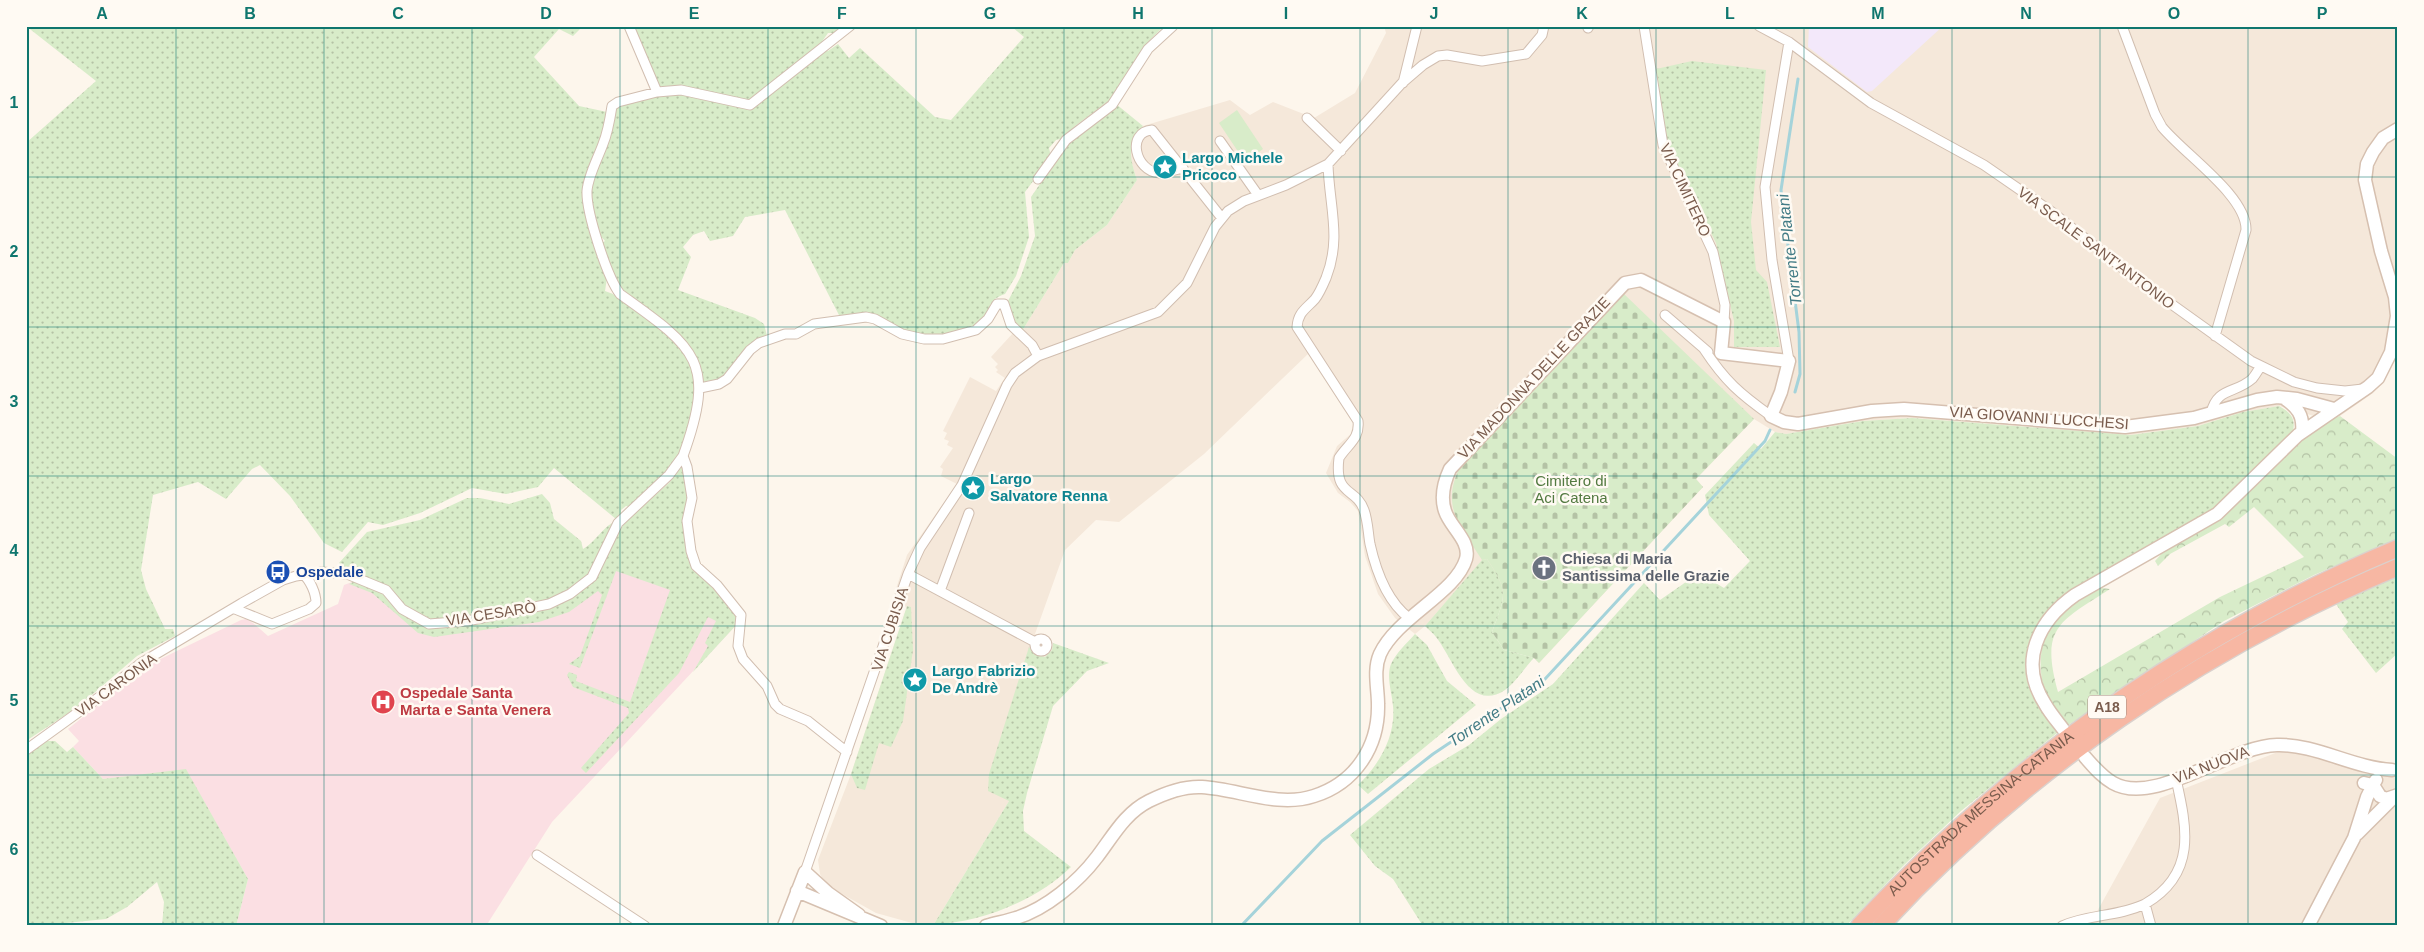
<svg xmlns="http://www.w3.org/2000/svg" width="2424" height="952" font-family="Arial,sans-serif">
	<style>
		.residential { fill: #f5e8da }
		.education { fill: #f3e8fa }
		.medical { fill: #fbdfe3 }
		.grass { fill: url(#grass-dots) }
		.forest { fill: url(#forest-crowns) }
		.cemetery { fill: url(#cemetery-stones) }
		.pitch { fill: #d8ecc9 }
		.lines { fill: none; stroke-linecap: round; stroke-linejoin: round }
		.stream { stroke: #a5d3da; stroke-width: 3 }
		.street-casing { stroke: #d1beb0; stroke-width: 11 }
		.secondary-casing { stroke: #d6c0b0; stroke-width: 15 }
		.highway-casing { stroke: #dad1cd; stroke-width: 19 }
		.street { stroke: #fff; stroke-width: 9 }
		.secondary { stroke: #fff; stroke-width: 12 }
		.highway { stroke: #f7b7a3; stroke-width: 16 }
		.grid { fill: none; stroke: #0f766e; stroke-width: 1; stroke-opacity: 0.55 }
		.labels { text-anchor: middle; stroke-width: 5; stroke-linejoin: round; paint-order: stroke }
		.shield { fill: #fffaf3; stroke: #a28b7f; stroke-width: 1 }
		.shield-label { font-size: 14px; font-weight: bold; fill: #7a5c4d }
		.culture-label { font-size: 15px; font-weight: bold; fill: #0d838f; stroke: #fffaf3; text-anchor: start }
		.street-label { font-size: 15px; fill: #7a5c4d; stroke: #fffaf3 }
		.park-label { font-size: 15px; fill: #537a41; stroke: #fffaf3 }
		.worship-label { font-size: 15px; font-weight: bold; fill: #5b616d; stroke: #fffaf3; text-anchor: start }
		.transit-label { font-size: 15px; font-weight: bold; fill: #164399; stroke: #fffaf3; text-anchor: start }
		.health-label { font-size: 15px; font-weight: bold; fill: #be3a42; stroke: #fffaf3; text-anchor: start }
		.water-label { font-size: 16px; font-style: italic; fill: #437c86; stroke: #fffaf3 }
		.neatline { fill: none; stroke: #0f766e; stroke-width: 2 }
		.grid-label { font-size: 16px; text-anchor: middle; font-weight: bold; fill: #0f766e }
	</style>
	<defs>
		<pattern id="grass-dots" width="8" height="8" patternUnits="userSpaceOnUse" patternTransform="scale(1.25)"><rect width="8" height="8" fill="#d8ecc9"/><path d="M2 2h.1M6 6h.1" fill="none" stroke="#b4c2a5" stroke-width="1.8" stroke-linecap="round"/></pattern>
		<pattern id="forest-crowns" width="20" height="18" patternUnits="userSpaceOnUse" patternTransform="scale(1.25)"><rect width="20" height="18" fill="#d8ecc9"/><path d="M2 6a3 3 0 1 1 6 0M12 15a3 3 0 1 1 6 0" fill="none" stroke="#b4c2a5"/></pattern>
		<pattern id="cemetery-stones" width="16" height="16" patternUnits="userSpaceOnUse" patternTransform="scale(1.25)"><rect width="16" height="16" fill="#d8ecc9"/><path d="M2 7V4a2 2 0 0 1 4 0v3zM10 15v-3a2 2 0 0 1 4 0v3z" fill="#b4c2a5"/></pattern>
	</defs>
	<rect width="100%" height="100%" fill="#fdf6ec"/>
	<path class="residential" d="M1384,26h1014v322l-14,33 -11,12 -33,23 -12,4 -49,-14 -36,6 -45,14 -67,9 -219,-17 -49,3 -77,13 -11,-2 -21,-13 -58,60 7,8 -164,176 -5,-5 -47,-99 -5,2 -57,65 -10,8 -20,-16 -17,-24 -13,-38 -7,-45 -8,-9 -12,-9 -12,-20 11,-27 16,-14v-9l-45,-69 -104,100 -85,68 -23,-2 -31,30 -30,84 16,5 1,11 -7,7 -10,-3 -26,147 -75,123 -22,-1 -36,-10 -50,-28 -6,-11 -2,-14 33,-86 56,-167 -15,-5 3,-10 12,-37 50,-71 -16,-8 2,-7 -3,-2 13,-19 -6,-3 2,-4 -5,-2 3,-6 -4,-2 27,-54 26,14 9,-13 -9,-6 2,-2 -3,-3 3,-3 -7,-7 23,-25 8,-1 42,-68h4l7,-13 32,-25 30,-45 -7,-22 1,-17 12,-15 87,-26 20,15 23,-13 41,16 41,-25 31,-60z
		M2301,743l97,31v152h-309l71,-128z"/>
	<path class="education" d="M1809,26h134l-71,65 -5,1 -59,-45z"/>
	<path class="medical" d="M679,468l10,85 50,69 -187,200 -66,104h-250l12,-47 -62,-109 -83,9 -30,-32 6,-6 -11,-12 80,-64 93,-45 5,-1 7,4 15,13 70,-32 6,-19 11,-4 72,45 97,-12 145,-131z"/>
	<path class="grass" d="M26,26h557l-10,10 -14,-7 -25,28 45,49 28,6 -5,26 -8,16 -8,28 21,96 -2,13c18,6 32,20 48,31 13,10 29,21 37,37 16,31 -2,85 -21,112 -11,13 -27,25 -39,36l-4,-1 -5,4v4l-5,5 -62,-51 -16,19 -32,7 -34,-6 -52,25 -37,12 -15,-3 -26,30 -18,-9 -34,-47 -30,-31 -8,4 -26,30 -28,-17 -45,13 -12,75 5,19 19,40h8l2,7 -38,20 -58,50 -53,35v-598l70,-62z
		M634,26h209l-8,7h-7l-7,10 -72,59 -69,-16h-21z
		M1011,26h153l-15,15 -35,56 -39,29 -10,12 -9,2 -7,8 2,9 -26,35 4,45 -13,39 -11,18c-20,7 -12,15 -21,25 -5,7 -13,8 -21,11 -28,9 -48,7 -75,-6 -5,-3 -7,-7 -12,-9l-36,2 -55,-107 -40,7 -12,19 -23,5 -6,-10 -11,4 -10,12 8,10 -13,33 77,28 9,6 3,12 -20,10 -23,32 -20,5 -9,-26 -79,-74 -14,-40 3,-2 -6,-7 -9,-44 9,-29 10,-20 6,-34 40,-11 24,-3 42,10 34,3 68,-56 5,1 10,-7 11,14 11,-10 75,69 16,3 73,-83z
		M1692,61l74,9 -15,152 5,48 11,12 13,65h-46v-26l-18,-78 -49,-100 -11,-74z
		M1116,104l27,22c-16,21 -14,29 -6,54l-30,45 -32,25 -7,13h-4l-42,68 -12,-15 -3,-13 14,-27 14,-40 -4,-39 39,-57z
		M2279,406c11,6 17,12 14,25l-77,76 -144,82c-36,27 -61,68 -37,112 6,11 15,21 22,32l-96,78 -58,55 -57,60h-423l-30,-47 -18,-13 -25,-31 79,-66 40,-24 32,-26 52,-35 91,-101 16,17 39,-27 25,15 26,-27 -41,-46 -4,-20 49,-52 7,6 14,-17 11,2 77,-13 49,-3 219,17 67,-9 45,-14z
		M682,466l3,4 4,28v55l46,57 4,12 -46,50 15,-26 -3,-3 11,-22 -8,-4 -29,56 -93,100 -5,-5 48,-55 -1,-5 -55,-21 -6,-12 2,-3 8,3 -1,6 54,21 40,-112 -54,-19 -36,97 -11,-4 11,-8 22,-61 -4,-4 -29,21 -30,10 -105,15 -16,-4 -46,-40 -23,-9 6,-3 20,7 52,38 97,-12 62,-28 35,-61 48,-42z
		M542,494l8,9 4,16 27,22 2,8c12,-7 18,-19 29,-26l-18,45 -6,8 -21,15 -21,9 -21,6 -59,10 -35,3 -26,-13 -17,-20 -42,-16 -7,-7 28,-31 53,-12 47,-22h13l29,6z
		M1487,559c23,34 18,37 5,73l12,18 30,8c-9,9 -18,24 -29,32 -36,24 -52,-32 -69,-53 -3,-4 -8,-8 -11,-11l57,-66z
		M2398,576v77l-22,20 -34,-44 6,-7 -12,-18z
		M907,606l4,1 2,43 -10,71 -12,26 -12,-4 -14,47 -8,-2 -6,-14z
		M1415,634l12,11 20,36 29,24 -108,89 -10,-9c21,-20 38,-49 35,-79 -1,-13 -7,-29 -2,-42 5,-11 16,-21 24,-30z
		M1053,643l56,20 -22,8 -34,35 -26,87 -4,18 1,20 47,36c-34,33 -90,56 -137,57l75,-123 -21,-10 1,-17 40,-127 6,7 10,3 7,-7z
		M47,741h8l12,11 6,-5 30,32 83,-10 62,110 -12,47h-74l2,-24 -7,-20 -30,25 -21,12 -40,4 -2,3h-38v-171z"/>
	<path class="forest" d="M2340,416l58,43v80l-84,36 -90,46 -157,105c-6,-8 -14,-17 -18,-25 -14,-28 -11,-69 13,-90 12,-10 27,-16 40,-23l8,1c-51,33 -70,38 -52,103l162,-95 84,-40 -50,-50 -25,20 -4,-3 -55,30 -12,12 -3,-5 9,-10 152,-123 12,-8z"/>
	<path class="cemetery" d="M1624,294l130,125 -58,60 7,8 -164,176 -5,-5 -30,-8 -12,-18c13,-36 18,-39 -5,-73l-5,1c-19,-31 -41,-50 -24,-89z"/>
	<path class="pitch" d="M1237,110l26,39 -18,13 -26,-39z"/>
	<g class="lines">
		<path class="stream" d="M1795,392l5,-18 -1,-42 -18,-142 17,-111
			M1241,926l81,-85 111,-87 112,-75 220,-238 5,-11"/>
		<defs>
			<path id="street" d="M629,26l28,66
				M1644,26l19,119 50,107 12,53 -1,17
				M1759,26l30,16 82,61 113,62 68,47 83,66 116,83 43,21 23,6 28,3 18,-2
				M2122,26l33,88 7,13c22,27 85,69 84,103l-31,106
				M1588,28l1,-2
				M1403,83l14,-57
				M1307,118l34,33
				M1220,141l38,54
				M1328,164c1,41 14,74 -2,114 -3,7 -7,16 -11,21 -9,10 -17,13 -18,28l61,94c2,18 -10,23 -19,37 -5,39 17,29 25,52 4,11 4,23 6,34 6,27 18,58 39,74
				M1183,168c-8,2 -17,5 -24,5 -24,-2 -33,-41 -7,-43l69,87
				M1038,179l28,-39 46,-35 36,-56 25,-23
				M1665,315l43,37
				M1704,349c21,32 36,45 67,67
				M1789,361l-17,-101 -7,-73 24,-145
				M700,388l19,-4 8,-5 23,-29 9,-7 26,-9h11l18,-10 52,-7 9,2 27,15 22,5h19l33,-9 12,-11 9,-15h7l7,21 21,20 6,11
				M2211,413c6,-26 24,-19 41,-34 3,-3 6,-9 9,-13
				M908,574l127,68
				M940,591l29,-78
				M235,609l37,15 37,-15 7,-6c0,-10 -6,-23 -13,-29
				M1035 645a6 6 0 1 1 12 0a6 6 0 1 1-12 0Z
				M26,750l72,-52 43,-35 101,-60 41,-23 13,-4 26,-4 25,2 39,16 16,19 27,15 38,-3 82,-17 21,-10 22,-17 26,-54 51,-48 14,-19
				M847,752l-39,-31 -28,-12 -5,-5 -8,-18 -24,-27 -5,-13 3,-31 -24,-30 -21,-19 -5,-15 -4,-30 5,-23 -5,-31 -4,-11c34,-94 13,-108 -63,-162 -13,-17 -34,-82 -33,-103 1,-15 11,-33 16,-47 5,-12 7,-25 9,-38l6,-4 39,-10 24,-2 69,15 100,-79
				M537,855l108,71
				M805,872l103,-298 12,-26 42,-63 45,-100 8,-12 23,-17 120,-44 29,-29 28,-56 13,-16 16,-10 42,-16 42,-21 74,-81 21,-18 15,-9 9,-1 35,6 44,-7 16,-19 2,-9
				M2062,926c26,-12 56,-9 83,-22
				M2151,926l-6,-22c52,-30 42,-76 31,-125"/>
			<path id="secondary" d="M2284,398c13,9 20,17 18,34
				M2063,729c-6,-8 -13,-16 -18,-25 -27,-42 -7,-83 30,-109l142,-81 81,-79 70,-48 10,-9 13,-26 6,-36 -2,-19 -14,-46 -16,-71 2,-16 6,-12 10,-14 15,-9
				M2085,757c9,10 16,19 28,26 42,24 116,-37 164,-38 39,-1 76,23 115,25
				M2376,780l-3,5 7,11 6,3 12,-4
				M2357,834l36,-36
				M797,891l84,35
				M784,926l21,-54 23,21 31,22
				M986,926c10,-3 21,-5 30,-8 30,-9 62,-36 81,-61 16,-21 28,-44 52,-56 16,-8 35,-15 53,-14 36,2 76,21 112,9 41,-13 65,-49 64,-92 0,-16 -5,-34 2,-50 17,-37 76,-61 86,-95 5,-18 -16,-32 -21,-48 -5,-15 -1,-29 5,-42l175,-186 16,-3 83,42 -3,31 68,8 -8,31 -10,24 13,6 14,2 74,-13 32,-2 221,18 69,-9 63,-18 20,-3 20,2 37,10
				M2308,926l46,-88 13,-41 6,-12 -9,-2"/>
			<g id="highway">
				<path id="s1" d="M1859,926c153,-164 331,-291 539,-378"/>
				<path d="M1881,926c144,-156 321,-277 517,-359"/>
			</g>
		</defs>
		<use href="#street" class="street-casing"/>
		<use href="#secondary" class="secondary-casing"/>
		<use href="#highway" class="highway-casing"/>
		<use href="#street" class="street"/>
		<use href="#secondary" class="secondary"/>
		<use href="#highway" class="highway"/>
	</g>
	<path class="grid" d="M176,26v900M324,26v900M472,26v900M620,26v900M768,26v900M916,26v900M1064,26v900M1212,26v900M1360,26v900M1508,26v900M1656,26v900M1804,26v900M1952,26v900M2100,26v900M2248,26v900M26,177h2372M26,327h2372M26,476h2372M26,626h2372M26,775h2372"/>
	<defs>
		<symbol id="sight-disc" viewBox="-11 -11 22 22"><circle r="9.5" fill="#0f9aa8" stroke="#fffaf3"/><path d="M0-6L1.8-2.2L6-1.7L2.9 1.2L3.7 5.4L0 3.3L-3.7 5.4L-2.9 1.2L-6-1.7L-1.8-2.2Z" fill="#fff"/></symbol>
		<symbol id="church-disc" viewBox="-11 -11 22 22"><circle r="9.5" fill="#6b7280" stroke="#fffaf3"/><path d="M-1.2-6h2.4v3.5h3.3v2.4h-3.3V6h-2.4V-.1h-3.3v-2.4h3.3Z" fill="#fff"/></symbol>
		<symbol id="bus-disc" viewBox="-11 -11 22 22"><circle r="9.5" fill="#1a4fb4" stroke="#fffaf3"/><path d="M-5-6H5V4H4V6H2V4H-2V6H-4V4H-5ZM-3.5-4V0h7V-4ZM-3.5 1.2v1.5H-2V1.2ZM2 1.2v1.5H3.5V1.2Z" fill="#fff"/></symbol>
		<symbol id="hospital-disc" viewBox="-11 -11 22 22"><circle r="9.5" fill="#e0444e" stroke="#fffaf3"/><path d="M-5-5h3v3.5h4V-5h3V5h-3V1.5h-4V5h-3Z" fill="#fff"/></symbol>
	</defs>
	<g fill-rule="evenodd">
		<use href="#sight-disc" x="1151" y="153" width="28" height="28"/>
		<use href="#sight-disc" x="959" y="474" width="28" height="28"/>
		<use href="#church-disc" x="1530" y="554" width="28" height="28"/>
		<use href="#bus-disc" x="264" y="558" width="28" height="28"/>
		<use href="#sight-disc" x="901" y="666" width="28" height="28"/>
		<use href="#hospital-disc" x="369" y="688" width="28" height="28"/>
	</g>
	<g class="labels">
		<rect class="shield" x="2088" y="695.5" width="38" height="23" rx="4"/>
		<g class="shield-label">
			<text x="2107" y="712">A18</text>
		</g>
		<g class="culture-label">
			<text x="1182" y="163">Largo Michele<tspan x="1182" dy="17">Pricoco</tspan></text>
			<text x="990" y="484">Largo<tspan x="990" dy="17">Salvatore Renna</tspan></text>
			<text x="932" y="676">Largo Fabrizio<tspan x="932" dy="17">De Andrè</tspan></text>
		</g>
		<g class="street-label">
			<text transform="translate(1685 190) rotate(65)" y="5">VIA CIMITERO</text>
			<text transform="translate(2096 248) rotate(37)" y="5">VIA SCALE SANT'ANTONIO</text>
			<text transform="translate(1534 378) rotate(-47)" y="5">VIA MADONNA DELLE GRAZIE</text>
			<text transform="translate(2039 418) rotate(4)" y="5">VIA GIOVANNI LUCCHESI</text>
			<text transform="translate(491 614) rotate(-9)" y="5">VIA CESARÒ</text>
			<text transform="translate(890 629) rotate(-72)" y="5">VIA CUBISIA</text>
			<text transform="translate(116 685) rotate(-36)" y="5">VIA CARONIA</text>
			<text transform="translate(2211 765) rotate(-21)" y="5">VIA NUOVA</text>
			<text dy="5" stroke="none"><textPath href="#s1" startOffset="166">AUTOSTRADA MESSINA-CATANIA</textPath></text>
		</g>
		<g class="park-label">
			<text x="1571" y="486">Cimitero di<tspan x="1571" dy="17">Aci Catena</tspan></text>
		</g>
		<g class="worship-label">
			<text x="1562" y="564">Chiesa di Maria<tspan x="1562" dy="17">Santissima delle Grazie</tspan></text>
		</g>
		<g class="transit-label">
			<text x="296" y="577">Ospedale</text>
		</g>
		<g class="health-label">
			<text x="400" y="698">Ospedale Santa<tspan x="400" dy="17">Marta e Santa Venera</tspan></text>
		</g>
		<g class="water-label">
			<text transform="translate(1789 250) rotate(-97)" y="6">Torrente Platani</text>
			<text transform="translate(1496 711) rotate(-34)" y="6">Torrente Platani</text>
		</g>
	</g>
	<rect width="2424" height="952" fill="none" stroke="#fffaf3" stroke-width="55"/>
	<rect x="28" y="28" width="2368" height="896" class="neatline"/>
	<g class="grid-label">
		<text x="102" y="19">A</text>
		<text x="250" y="19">B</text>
		<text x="398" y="19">C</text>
		<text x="546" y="19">D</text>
		<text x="694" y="19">E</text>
		<text x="842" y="19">F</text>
		<text x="990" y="19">G</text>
		<text x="1138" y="19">H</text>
		<text x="1286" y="19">I</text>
		<text x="1434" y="19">J</text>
		<text x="1582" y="19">K</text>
		<text x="1730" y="19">L</text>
		<text x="1878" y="19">M</text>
		<text x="2026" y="19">N</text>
		<text x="2174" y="19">O</text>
		<text x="2322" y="19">P</text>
		<text x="14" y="108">1</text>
		<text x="14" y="257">2</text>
		<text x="14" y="407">3</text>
		<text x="14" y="556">4</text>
		<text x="14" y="706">5</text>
		<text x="14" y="855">6</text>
	</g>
</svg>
